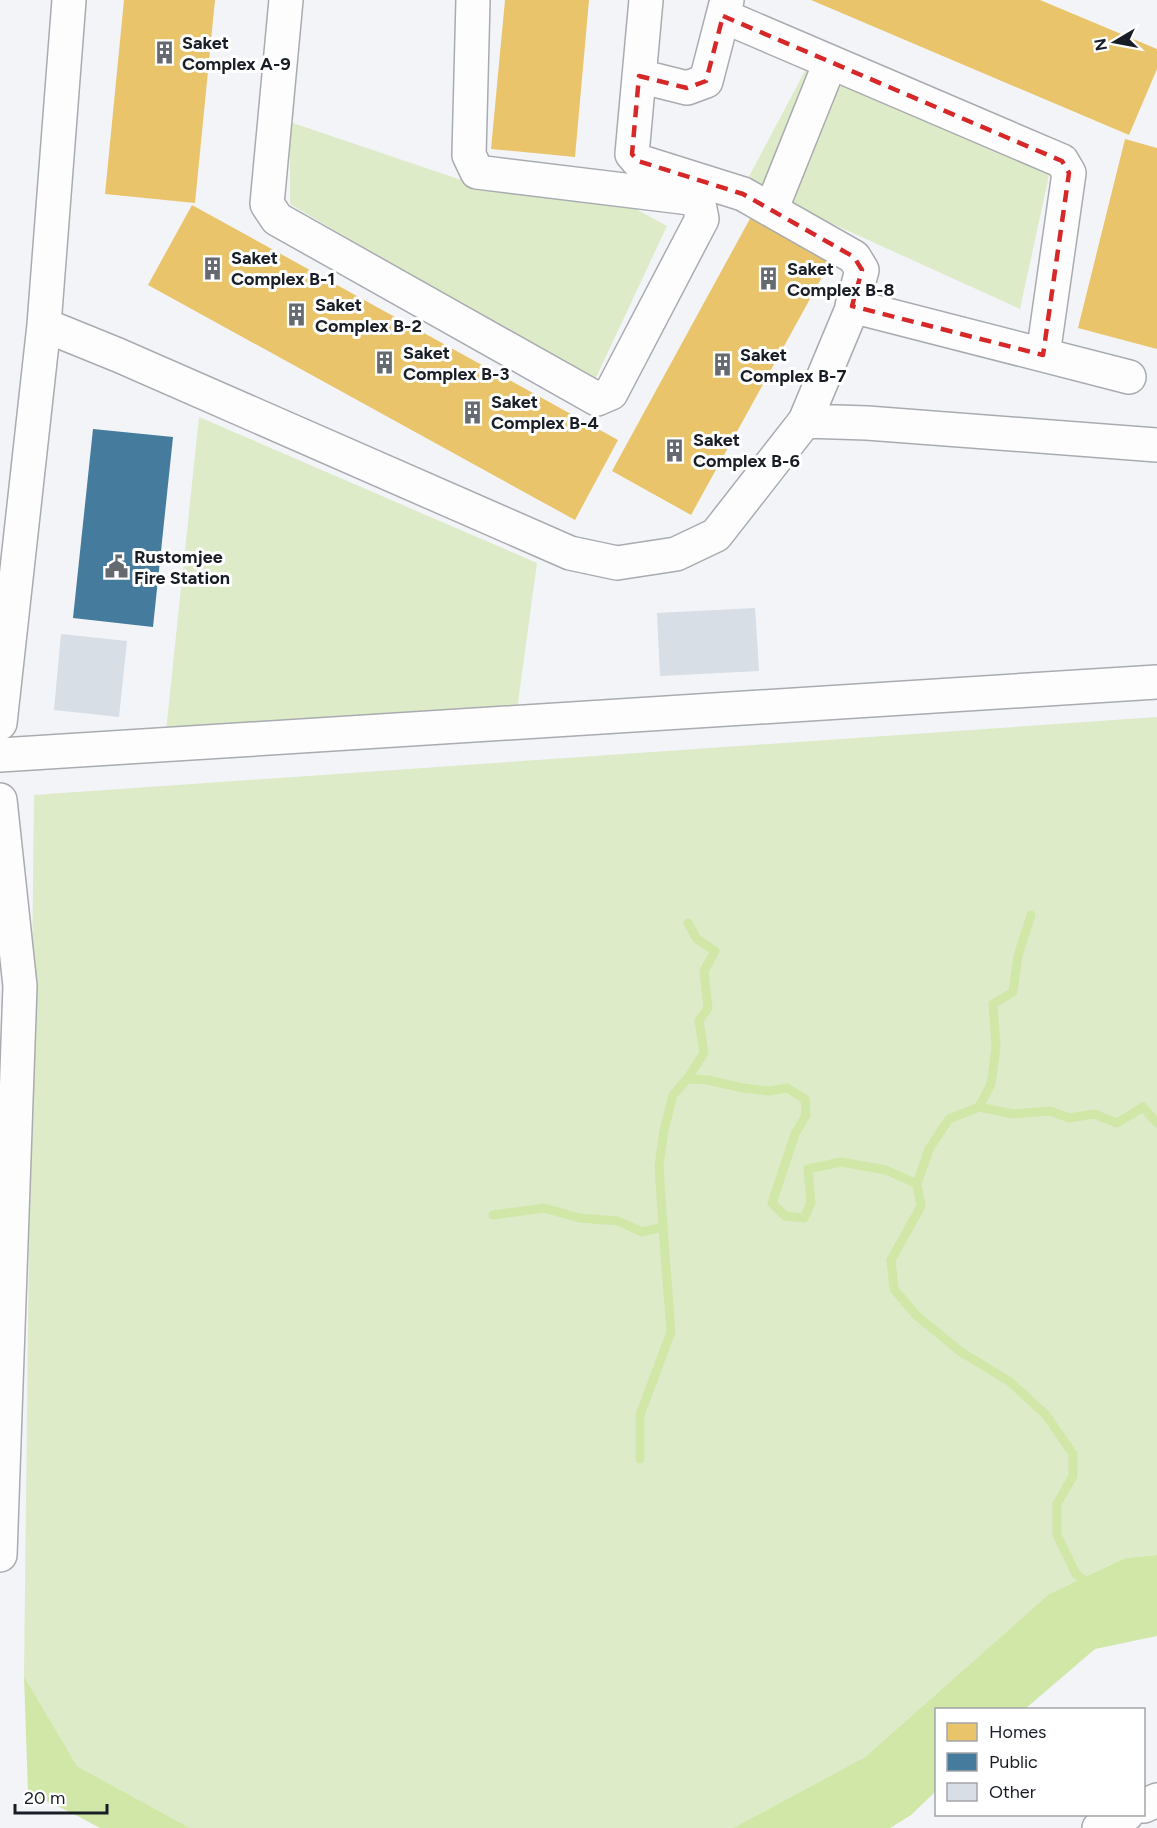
<svg xmlns="http://www.w3.org/2000/svg" width="1157" height="1828" font-family="Figtree,sans-serif">
	<style>
		.green { fill: #ddebc8 }
		.water { fill: #d1e7a8 }
		.homes { fill: #e9c46a }
		.public { fill: #457b9d }
		.lines { fill: none; stroke-linecap: round; stroke-linejoin: round }
		.stream { stroke: #d1e7a8; stroke-width: 9 }
		.building { fill: #d8dee5 }
		.minor-casing { stroke: #a8abb0; stroke-width: 36 }
		.minor { stroke: #fdfdfe; stroke-width: 33 }
		.marked { fill: none; stroke: #d62828; stroke-width: 4.5; stroke-dasharray: 12 8; stroke-linejoin: round }
		.labels { text-anchor: middle; stroke-width: 6; stroke-linejoin: round; paint-order: stroke }
		.poi-label { font-size: 18px; font-weight: bold; fill: #191e26; stroke: #fff; text-anchor: start }
	</style>
	<rect width="100%" height="100%" fill="#f2f4f8"/>
	<path class="green" d="M807,67l243,104 -30,138 -275,-125z
		M290,122l189,64 153,21 35,19 -74,158 -303,-180z
		M199,417l338,146 -20,147 -351,21z
		M1157,717v838l-32,3 -76,36 -184,163 -132,71h-543l-113,-62 -53,-90 10,-881z"/>
	<path class="water" d="M1157,1555v81l-62,13 -70,60 -89,1v81l-25,24 -21,13h-157l132,-71 184,-163 76,-36z
		M24,1676l53,90 113,62h-90l-28,-15 -44,-20z"/>
	<path class="homes" d="M124,0h91l-20,203 -90,-9z
		M505,0h84l-14,157 -84,-8z
		M811,0h229l117,49v20l-28,66z
		M1125,139l32,9v201l-79,-21z
		M192,205l426,235 -43,80 -427,-235z
		M752,215l80,44 -141,256 -79,-44z"/>
	<path class="public" d="M93,429l80,8 -20,190 -80,-9z"/>
	<g class="lines">
		<path class="stream" d="M687,1079l17,-26 -5,-32 9,-13 -4,-37 11,-20 -18,-12 -9,-16
			M979,1107l12,-23 5,-37 -3,-43 20,-12 5,-36 13,-41
			M917,1184l12,-35 20,-30 30,-12 34,7 37,-3 19,7 25,-4 23,9 26,-16 14,16
			M493,1215l51,-7 35,10 39,3 24,11 21,-5 -4,-61 5,-36 9,-35 14,-16 21,1 35,8 26,3 18,-3 18,11 1,16 -11,19 -23,69 13,13 19,2 7,-15 -3,-34 33,-7 45,8 31,14 4,22 -30,54 3,29 22,26 45,37 48,29 37,34 27,39v22l-16,28v31l19,39 15,12
			M640,1459v-44l31,-83 -8,-105"/>
	</g>
	<path class="building" d="M755,608l4,63 -99,5 -3,-63z
		M61,634l66,7 -8,76 -65,-7z"/>
	<g class="lines">
		<defs>
			<path id="minor" d="M286,0l-19,204 10,15 320,180 14,-6 91,-174 -8,-40
				M473,0l-4,155 8,17 221,27
				M646,0l-14,154 6,7 105,33 111,63 8,13 -11,41 -46,110
				M723,16l339,145 7,12 -26,182
				M639,76l48,12 19,-7 21,-81
				M771,210l59,-147
				M852,306l277,71
				M44,325l74,30 452,198 47,10 59,-9 40,-19 89,-114 62,2 290,22
				M0,723l44,-398 25,-325
				M0,755l1157,-73
				M0,800l20,186 -20,569
				M1144,1806l13,-6
				M1099,1828l28,-14"/>
		</defs>
		<use href="#minor" class="minor-casing"/>
		<use href="#minor" class="minor"/>
	</g>
	<path class="marked" d="M723,16l339,145 7,12 -26,182 -191,-49 10,-36 -8,-13 -111,-63 -105,-33 -6,-7 7,-78 48,12 19,-7z"/>
	<defs>
		<symbol id="building-bare" viewBox="-9 -9 18 18"><path d="M-4-6H4V6H1V3H-1V6H-4ZM-2.5-4.3h1.7v1.8h-1.7ZM.8-4.3h1.7v1.8H.8ZM-2.5-1h1.7V.8h-1.7ZM.8-1h1.7V.8H.8Z" fill="#656970" stroke="#fff" stroke-width="2.5" paint-order="stroke"/></symbol>
		<symbol id="civic-bare" viewBox="-9 -9 18 18"><path d="M-.6-6.5H3V-4.5H.6V-3L4-1V1h2V6H-6V1h2V-1L-.6-3ZM-1.2 2.5V6h2.4V2.5Z" fill="#656970" stroke="#fff" stroke-width="2.5" paint-order="stroke"/></symbol>
	</defs>
	<g fill-rule="evenodd">
		<use href="#building-bare" x="148" y="36" width="33" height="33"/>
		<use href="#building-bare" x="196" y="252" width="33" height="33"/>
		<use href="#building-bare" x="752" y="262" width="33" height="33"/>
		<use href="#building-bare" x="280" y="298" width="33" height="33"/>
		<use href="#building-bare" x="368" y="346" width="33" height="33"/>
		<use href="#building-bare" x="706" y="348" width="33" height="33"/>
		<use href="#building-bare" x="456" y="396" width="33" height="33"/>
		<use href="#building-bare" x="658" y="434" width="33" height="33"/>
		<use href="#civic-bare" x="100" y="550" width="33" height="33"/>
	</g>
	<g class="labels">
		<g class="poi-label">
			<text x="182" y="49">Saket<tspan x="182" dy="21">Complex A-9</tspan></text>
			<text x="231" y="264">Saket<tspan x="231" dy="21">Complex B-1</tspan></text>
			<text x="787" y="275">Saket<tspan x="787" dy="21">Complex B-8</tspan></text>
			<text x="315" y="311">Saket<tspan x="315" dy="21">Complex B-2</tspan></text>
			<text x="403" y="359">Saket<tspan x="403" dy="21">Complex B-3</tspan></text>
			<text x="740" y="361">Saket<tspan x="740" dy="21">Complex B-7</tspan></text>
			<text x="491" y="408">Saket<tspan x="491" dy="21">Complex B-4</tspan></text>
			<text x="693" y="446">Saket<tspan x="693" dy="21">Complex B-6</tspan></text>
			<text x="134" y="563">Rustomjee<tspan x="134" dy="21">Fire Station</tspan></text>
		</g>
	</g>
	<rect x="935" y="1708" width="210" height="108" fill="#ffffff" stroke="#a3a5a8" stroke-width="1.5"/>
	<rect x="947" y="1723" width="30" height="18" fill="#e9c46a" stroke="#a3a5a8" stroke-width="1.5"/>
	<text x="989" y="1738" font-size="18" fill="#191e26">Homes</text>
	<rect x="947" y="1753" width="30" height="18" fill="#457b9d" stroke="#a3a5a8" stroke-width="1.5"/>
	<text x="989" y="1768" font-size="18" fill="#191e26">Public</text>
	<rect x="947" y="1783" width="30" height="18" fill="#d8dee5" stroke="#a3a5a8" stroke-width="1.5"/>
	<text x="989" y="1798" font-size="18" fill="#191e26">Other</text>
	<g transform="translate(1115 42) rotate(260)" stroke="#ffffff" stroke-width="4.5" paint-order="stroke">
	<path d="M0-4.5L10 22L0 15L-10 22Z" fill="#191e26"/>
	<text y="-9" font-size="16" font-weight="bold" text-anchor="middle" fill="#191e26">N</text>
	</g>
	<path d="M15 1804v9h92v-9" fill="none" stroke="#191e26" stroke-width="3"/>
	<text x="24" y="1804" font-size="18" fill="#191e26" stroke="#ffffff" stroke-width="4.5" paint-order="stroke">20 m</text>
</svg>
